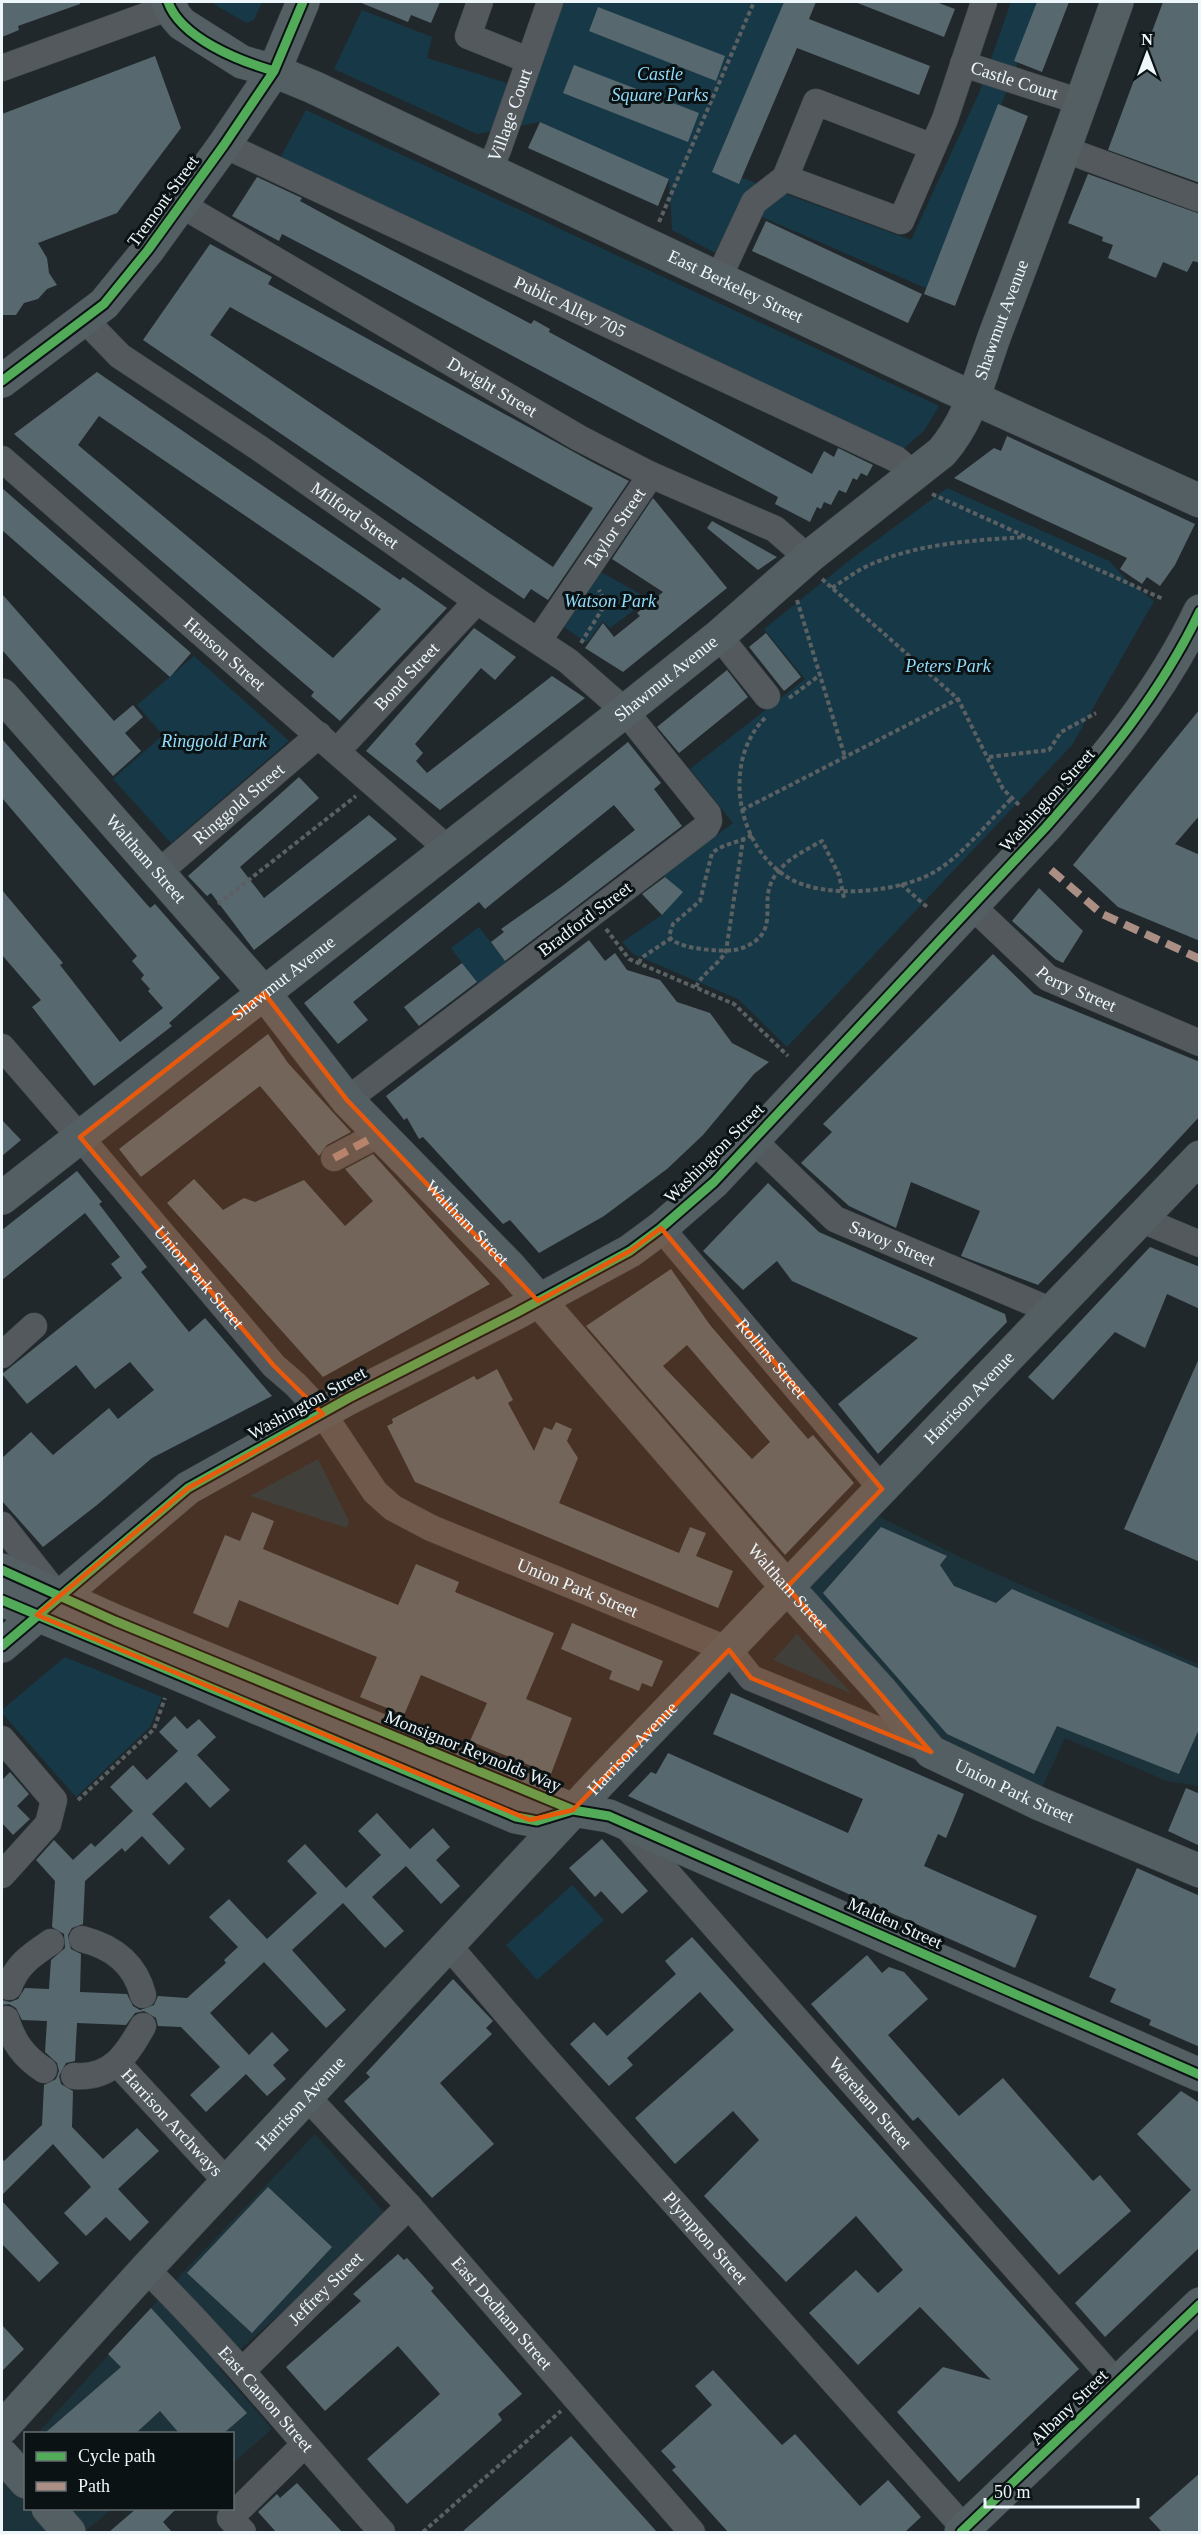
<svg xmlns="http://www.w3.org/2000/svg" width="1201" height="2534" font-family="'Times New Roman',serif">
	<style>
		.built { fill: #1d333c }
		.green { fill: #173947 }
		.building { fill: #58686f; fill-rule: evenodd }
		.lines { fill: none; stroke-linecap: round; stroke-linejoin: round }
		.minor-casing { stroke: #3f474a; stroke-width: 27 }
		.major-casing { stroke: #3f474a; stroke-width: 34 }
		.path { stroke: #5b6063; stroke-width: 4; stroke-dasharray: 4.5 3; stroke-linecap: butt }
		.minor { stroke: #53595c; stroke-width: 26 }
		.major { stroke: #545f64; stroke-width: 33 }
		.quiet { stroke: #ac8f84; stroke-width: 8; stroke-dasharray: 15 8; stroke-linecap: butt }
		.cycleway-casing { stroke: #0b1214; stroke-width: 13 }
		.cycleway { stroke: #51ab58; stroke-width: 9 }
		.marked { fill: #e8590c; fill-opacity: 0.2; stroke: #e8590c; stroke-width: 4.5; stroke-linejoin: round }
		.labels { text-anchor: middle; stroke-width: 6; stroke-linejoin: round; paint-order: stroke }
		.park-label { font-size: 18px; font-style: italic; fill: #92dbfa; stroke: #0b1214 }
		.street-label { font-size: 18px; fill: #ecf6fb; stroke: #0b1214 }
	</style>
	<rect width="100%" height="100%" fill="#20282c"/>
	<path class="built" d="M874,1514l92,46 233,105v121l-32,-5 -102,-43 -25,54 -84,-38 -96,-100 -55,-68z
		M315,2134l74,84 -170,150 53,61 -39,34 -1,-29h-195l151,-167z
		M25,2446l1,62 86,1 -25,21 2,2h-87v-59z"/>
	<path class="green" d="M213,2h49l-8,18 -7,3 -32,-18z
		M557,2h230l-69,167 193,71 68,-147 32,-91h30l-111,288 -184,-80 -19,49 -55,-29 -3,-51 -129,-57 -63,12 -143,-65 28,-59 70,27 -5,21 96,30z
		M306,110l633,296 -15,25 -26,22 -619,-293z
		M947,488l162,73 19,20 26,20 -82,144 -285,302 -49,-48 -105,-45 -11,-12 40,-27 20,-23 -19,-17 70,-52 -43,-54 115,-90 -41,-50 86,-69z
		M601,572l48,27 -39,29 -7,-7 -16,22 -23,-16z
		M194,656l95,85 -118,102 -58,-64 50,-44 -26,-30z
		M479,927l28,36 -29,21 -27,-36z
		M318,1459l31,62 -2,7 -97,-32z
		M797,1634l55,60 -79,-34z
		M65,1657l97,40 -12,30 -74,70 -74,-84v-3z
		M572,1885l32,35 -67,60 -31,-35z"/>
	<path class="building" d="M2,2h78v2l-62,22 1,4 -17,7z
		M359,2h81l-9,21 -20,-8 -3,7z
		M784,2h32l-7,17 121,47 -11,29 -122,-47 -58,136 -27,-12z
		M855,2h81l19,7 -11,28z
		M1037,2h32l-27,70 -28,-11z
		M1163,2h37v181l-92,-33z
		M598,7l127,49 -9,25 -127,-50z
		M155,56l26,72 -64,85 -79,30 9,15 2,15 8,12 -10,4 -9,10 -14,4 -8,12h-14v-201z
		M574,65l125,48 -11,29 -125,-49z
		M998,104l30,12 -73,190 -31,-12z
		M540,122l129,57 -11,27 -130,-58z
		M1088,174l112,40v49l-7,-2 -6,11 -24,-10 -7,16 -48,-20 5,-13 -11,-4 1,-4 -35,-14z
		M257,177l45,21 -2,3 33,18 198,105 3,-4 16,9 -1,3 263,142 12,-23 10,6 4,-9 35,17 -6,11 -6,-3 -4,7 -4,-2 -7,15 -7,-3 -8,15 -7,-3 -3,7 -4,-2 -7,15 -35,-18 3,-7 -446,-237 -50,-26 -3,7 -47,-25z
		M766,221l156,73 -14,29 -156,-72z
		M210,244l62,33 -4,7 324,178 37,19 -81,119 -17,-11 -7,10 -381,-259zM230,307l312,173 51,28 -40,59 -343,-232z
		M97,372l303,208 3,-3 44,31 -107,113 -29,-25 3,-4 -300,-258zM99,416l261,178 21,15 -48,49 -255,-213z
		M1007,436l188,88 -20,41 -15,21 -13,-9 -5,7 -22,-15 7,-11 -173,-80 40,-30 7,3z
		M2,488l189,165 -21,24 -168,-147z
		M653,498l74,90 -104,84 -38,-24 18,-25 11,14 26,-21 -3,-3 26,-21 -51,-33z
		M712,521l65,36 -19,13 -51,-42z
		M2,594l112,127 19,-16 10,12 -18,16 16,18 -28,25 -111,-126z
		M474,628l42,29 -21,23 -14,-12 -66,76 8,9 -7,8 11,12 125,-97 33,22 -145,112 -74,-59z
		M766,633l35,44 -17,14 -35,-44z
		M727,670l21,27 -69,56 -22,-26z
		M1200,709v106l-25,29 25,11v86l-82,-34 -45,-42z
		M2,739l148,169 5,-4 65,74 -51,45 3,3 -78,60 -62,-79 9,-7 -39,-45v-65l61,73 -3,2 60,77 43,-34 -15,-17 2,-2 -9,-10 3,-4 -12,-14 5,-5 -135,-158z
		M628,742l33,41 -7,6 28,37 -177,135 -14,-19 13,-10 -3,-3 60,-42 74,-57 -21,-25 -129,104 -6,-7 -126,100 15,18 -30,24 -34,-41z
		M299,777l20,21 -79,69 24,31 105,-83 28,24 -143,111 -43,-57 -4,3 -19,-20z
		M665,877l18,15 -21,23 -20,-21z
		M1039,888l44,43 -20,32 -8,-4 -43,-38z
		M589,940l16,21 10,-8 12,17 33,10 17,22 33,11 22,30 37,19 -15,12 -51,61 -36,34 -63,47 -65,37 -29,-33 -7,4 -80,-87 -4,2 -12,-21 -3,2 -18,-24z
		M993,954l41,40 166,68v54l-53,57 -109,112 -77,-29 19,-45 -69,-29 -15,46 -47,-22 -48,-43 31,-31 -9,-8z
		M462,963l15,19 -58,44 -15,-19z
		M268,1034l20,29 63,69 -24,13 -8,11 -59,-70 -119,91 -22,-28z
		M2,1120l19,20 -19,16z
		M373,1154l117,130 -167,93 -156,-174 27,-24 29,31 21,-12 11,4 49,-22 41,46 28,-25 -28,-32z
		M77,1171l25,31 -3,2 48,63 -6,5 48,60 16,-14 67,78 -120,62 -55,47 -54,42 -41,-46v-43l29,-26 22,23 56,-47 9,11 36,-29 -24,-28 -35,27 -19,-24 -49,39 -25,-30 120,-96 -11,-14 9,-7 -35,-44 -83,67v-50z
		M768,1183l51,49 186,82 2,8 -129,132 -40,-50 80,-66 -126,-57 -15,-20 -34,29 -40,-39z
		M1150,1247l50,20v42l-33,-15 -22,54 -30,-16 -62,68 -25,-23z
		M671,1269l39,56 98,114 5,-4 41,48 -69,72 -199,-229zM687,1345l83,97 -18,17 -89,-93z
		M1200,1356v206l-76,-33z
		M497,1369l16,31 -5,3 26,48 10,-24 8,3 4,-8 16,7 -5,12 11,17 -19,45 120,50 11,-26 16,6 -10,23 37,15 -15,37 -303,-126 -28,-56 6,-3 -1,-4 82,-43 3,4z
		M252,1512l22,9 -11,28 135,56 18,-41 43,18 -4,10 99,41 -28,66 46,19 -21,56 -81,-33 17,-38 -66,-28 -17,40 -44,-18 17,-40 -138,-57 -11,28 -35,-15 32,-78 15,6z
		M881,1527l66,29 -7,9 14,21 42,17 16,-14 188,80v58l-21,47 -122,-48 -23,48 -87,-40 -124,-141z
		M572,1623l91,38 -11,26 -10,-4 -3,8 -30,-12 3,-8 -51,-22z
		M731,1693l233,101 -18,44 -8,-4 -14,32 113,50 -22,52 -387,-172 23,-24 5,2 12,-21 180,80 15,-34 -150,-65z
		M175,1716l12,13 12,-10 17,18 -19,18 33,35 -20,18 -24,-26 -34,32 33,35 -16,16 -27,-29 -17,16 -3,-4 -37,33 -2,43 -11,4 -4,7 3,14 10,5 -1,38 47,2 6,12 7,4 14,-5 4,-9 29,2 39,-35 -2,-3 14,-13 -29,-30 20,-18 38,40 50,-46 -30,-32 18,-17 41,44 35,-33 -23,-24 19,-18 33,36 23,-21 17,19 -14,13 24,26 -19,18 -35,-38 -34,31 32,34 -19,17 -42,-45 -51,47 54,60 -20,18 -62,-66 -54,51 39,42 23,-23 17,18 -16,15 13,14 -19,17 -21,-22 -40,38 -16,-17 30,-28 -39,-40 -23,-1 -2,-8 -12,-7 -9,2 -9,12 -49,-2 -2,38 -9,2 -7,13 2,8 12,7 -1,36 31,32 34,-31 22,23 -41,38 31,33 -19,19 -24,-24 -20,19 -22,-23 27,-26 -38,-43 -51,51v-37l2,3 38,-36 2,-40 12,-6 3,-8 -2,-8 -12,-11 2,-31 -25,-1 -6,-12 -7,-4 -7,1v-5l8,2 8,-3 7,-11 24,1 2,-29 14,-12 -1,-14 -12,-7 3,-46 -19,-21 18,-20 19,20 18,-17 4,4 38,-36 -23,-24 23,-22 14,15 31,-29 -19,-19z
		M10,1772l19,22 -12,12 13,13 -17,16 -11,-12v-43z
		M1186,1788l14,6v52l-32,-15z
		M602,1839l46,52 -26,23 -21,-23 -6,6 -26,-29z
		M1137,1868l63,28v151l-51,-22 2,-5 -41,-18 6,-13 -27,-12z
		M692,1937l387,432 -120,113 -62,-70 46,-45 48,13 -71,-73 -62,58 -49,-52 47,-43 22,23 25,-23 -47,-54 -70,66 -82,-86 55,-56 -26,-29 -58,53 -40,-46 99,-88 -34,-38 -73,66 6,7 -24,21 -39,-42 24,-22 13,14 69,-62 -11,-13z
		M867,1955l15,18 7,-6 15,5 24,27 -40,36 71,81 44,-38 90,103 7,-6 31,36 -72,64 -141,-158 -5,4 -102,-117z
		M453,1979l40,42 -7,7 6,6 -52,49 54,61 -62,54 -88,-97 26,-24 -4,-4z
		M1181,2091l19,12v144l-95,90 -30,-34 116,-113 -54,-56z
		M268,2187l64,60 -80,86 -65,-60z
		M2,2201l57,62 -20,19 -37,-38z
		M398,2254l6,6 3,-2 27,30 -3,3 91,103 -24,20 4,6 -95,84 -40,-45 73,-65 -42,-48 -73,65 -39,-44 75,-66 -8,-7z
		M151,2308l96,105 -23,20h-45l-19,-22 -24,22h-91l76,-66 -13,-13z
		M2,2325l22,24 -22,22z
		M713,2370l69,75 13,-11 65,72 28,-26 33,37 -16,15h-177l-56,-62 4,-3 -15,-16 51,-46 -17,-19z
		M571,2436l86,96h-195z
		M1200,2473v59h-38l-13,-14z
		M297,2483l45,49h-66l-18,-20 19,-18 3,4z
		M137,2508h40l-14,14 9,10h-63z"/>
	<g class="lines">
		<defs>
			<g id="minor">
				<path d="M480,2l-12,34 60,24"/>
				<path id="s1" d="M963,64l118,38"/>
				<path d="M2,68l168,-61"/>
				<path id="s2" d="M224,145l672,314 18,15"/>
				<path d="M933,147l-117,-45 -31,76 116,43 44,-102 39,-117"/>
				<path d="M1066,150l134,49"/>
				<path id="s3" d="M489,168l9,-18 52,-148"/>
				<path id="s4" d="M180,204l399,234 72,37 124,54 33,29"/>
				<path d="M719,277l35,-75 31,-24"/>
				<path id="s5" d="M85,320l35,36 139,92 218,153 91,60 57,50 83,103 1,7 -3,6 -359,273"/>
				<path id="s6" d="M2,459l446,390"/>
				<path d="M719,636l48,60"/>
				<path id="s7" d="M539,640l112,-165"/>
				<path id="s8" d="M337,751l140,-150"/>
				<path id="s9" d="M158,873l161,-138"/>
				<path id="s10" d="M972,906l76,72 152,65"/>
				<path id="s11" d="M2,1047l90,104 182,215 22,19 27,29 52,78 18,16 38,20 298,122 22,28 179,73"/>
				<path id="s12" d="M753,1140l82,79 217,92"/>
				<path d="M334,1158l34,-18"/>
				<path d="M1140,1219l60,25"/>
				<path id="s13" d="M661,1228l221,261"/>
				<path d="M2,1355l32,-29"/>
				<path d="M2,1525l56,71"/>
				<path d="M2,1739l52,61 -6,24 -46,51"/>
				<path id="s14" d="M627,1827l490,556"/>
				<path d="M82,1939c31,8 53,24 61,56"/>
				<path id="s15" d="M448,1945l90,105 427,479"/>
				<path d="M9,1987c8,-23 23,-32 42,-45"/>
				<path d="M6,2019c7,23 18,38 38,51"/>
				<path id="s16" d="M117,2063l111,120"/>
				<path d="M74,2076c38,3 53,-22 69,-50"/>
				<path id="s17" d="M307,2097l102,109 283,326"/>
				<path id="s18" d="M146,2269c84,83 157,175 236,263"/>
				<path id="s19" d="M243,2370l166,-164"/>
				<path d="M243,2532l-13,-14 74,-73"/>
			</g>
			<g id="major">
				<path id="s20" d="M168,2l7,14 7,8 60,38 32,9 39,16 634,299 253,115"/>
				<path d="M2,381l102,-77 44,-54 76,-105 50,-74 29,-69"/>
				<path id="s21" d="M2,695l262,298 83,107 164,168 261,302 110,122 49,60 109,52 160,67"/>
				<path id="s22" d="M2,1198l623,-487 94,-75 91,-80 132,-104c32,-37 39,-83 57,-128 41,-107 80,-215 118,-322"/>
				<path d="M2,1570l113,51 458,189"/>
				<path d="M2,1600l514,217 21,4 36,-11 36,6 591,259"/>
				<path d="M2,1646l186,-158 161,-90 167,-85 114,-62 31,-23 53,-46 332,-355c59,-67 115,-134 154,-216"/>
				<path id="s23" d="M2,2428l144,-159 454,-487 600,-625"/>
				<path d="M2,2455l24,27"/>
				<path d="M48,2508l21,24"/>
				<path d="M961,2532l239,-228"/>
			</g>
		</defs>
		<use href="#minor" class="minor-casing"/>
		<use href="#major" class="major-casing"/>
		<path class="path" d="M659,222l95,-220
			M932,494l231,105
			M822,579l136,120 45,90 18,18
			M832,588c15,-10 30,-21 47,-27 46,-18 98,-21 146,-24
			M797,600l48,157
			M581,643l25,-40 -7,-13
			M789,698l31,-23
			M765,718c-43,43 -29,127 22,159 36,23 113,16 149,-6 29,-18 52,-49 76,-73
			M989,757l60,-7 12,-18 35,-19
			M742,810l216,-111
			M752,835c-13,8 -28,8 -40,18l-12,48 -27,23 -4,12c6,13 51,16 65,14 9,-1 18,-6 25,-12 12,-12 7,-29 9,-44 4,-28 32,-41 54,-53l17,34 5,23
			M901,884l26,23
			M218,904l138,-108
			M606,929l23,30 105,45 54,52
			M639,963l2,-5 29,-19
			M696,987c6,-14 23,-22 30,-36l17,-111
			M78,1800l76,-71 11,-31
			M423,2532l138,-121"/>
		<use href="#minor" class="minor"/>
		<use href="#major" class="major"/>
		<path class="quiet" d="M1051,870l51,44 98,45
			M334,1158l34,-18"/>
		<defs>
			<path id="cycleway" d="M168,2c13,36 71,59 106,69
				M2,381l102,-77 44,-54 76,-105 50,-74 29,-69
				M2,1570l113,51 458,189
				M2,1600l514,217 21,4 36,-11 36,6 591,259
				M2,1646l186,-158 161,-90 167,-85 114,-62 31,-23 53,-46 332,-355c59,-67 115,-134 154,-216
				M961,2532l239,-228"/>
		</defs>
		<use href="#cycleway" class="cycleway-casing"/>
		<use href="#cycleway" class="cycleway"/>
	</g>
	<path class="marked" d="M264,993l83,107 191,201 92,-50 31,-23 221,261 -95,98 144,165 -180,-74 -22,-28 -156,160 -43,10 -493,-205 151,-127 135,-74 -49,-48 -194,-229z"/>
	<g class="labels">
		<g class="park-label">
			<text x="660" y="80">Castle<tspan x="660" dy="21">Square Parks</tspan></text>
			<text x="610" y="607">Watson Park</text>
			<text x="948" y="672">Peters Park</text>
			<text x="214" y="747">Ringgold Park</text>
		</g>
		<g class="street-label">
			<text dy="6" stroke="none"><textPath href="#s1" startOffset="54">Castle Court</textPath></text>
			<text dy="6" stroke="none"><textPath href="#s3" startOffset="57">Village Court</textPath></text>
			<text transform="translate(163 201) rotate(-54)" y="6">Tremont Street</text>
			<text dy="6" stroke="none"><textPath href="#s20" startOffset="640">East Berkeley Street</textPath></text>
			<text dy="6" stroke="none"><textPath href="#s2" startOffset="382">Public Alley 705</textPath></text>
			<text dy="6" stroke="none"><textPath href="#s22" startOffset="1346">Shawmut Avenue</textPath></text>
			<text dy="6" stroke="none"><textPath href="#s4" startOffset="362">Dwight Street</textPath></text>
			<text dy="6" stroke="none"><textPath href="#s5" startOffset="334">Milford Street</textPath></text>
			<text dy="6" stroke="none"><textPath href="#s7" startOffset="135">Taylor Street</textPath></text>
			<text dy="6" stroke="none"><textPath href="#s6" startOffset="296">Hanson Street</textPath></text>
			<text dy="6" stroke="none"><textPath href="#s8" startOffset="102">Bond Street</textPath></text>
			<text dy="6" stroke="none"><textPath href="#s22" startOffset="843">Shawmut Avenue</textPath></text>
			<text transform="translate(1047 800) rotate(-48)" y="6">Washington Street</text>
			<text dy="6" stroke="none"><textPath href="#s9" startOffset="106">Ringgold Street</textPath></text>
			<text dy="6" stroke="none"><textPath href="#s21" startOffset="218">Waltham Street</textPath></text>
			<text transform="translate(585 919) rotate(-37)" y="6">Bradford Street</text>
			<text dy="6" stroke="none"><textPath href="#s22" startOffset="357">Shawmut Avenue</textPath></text>
			<text dy="6" stroke="none"><textPath href="#s10" startOffset="135">Perry Street</textPath></text>
			<text transform="translate(714 1153) rotate(-45)" y="6">Washington Street</text>
			<text dy="6" stroke="none"><textPath href="#s21" startOffset="704">Waltham Street</textPath></text>
			<text dy="6" stroke="none"><textPath href="#s12" startOffset="176">Savoy Street</textPath></text>
			<text dy="6" stroke="none"><textPath href="#s11" startOffset="303">Union Park Street</textPath></text>
			<text dy="6" stroke="none"><textPath href="#s13" startOffset="171">Rollins Street</textPath></text>
			<text dy="6" stroke="none"><textPath href="#s23" startOffset="1413">Harrison Avenue</textPath></text>
			<text transform="translate(307 1403) rotate(-29)" y="6">Washington Street</text>
			<text dy="6" stroke="none"><textPath href="#s21" startOffset="1190">Waltham Street</textPath></text>
			<text dy="6" stroke="none"><textPath href="#s11" startOffset="807">Union Park Street</textPath></text>
			<text dy="6" stroke="none"><textPath href="#s23" startOffset="927">Harrison Avenue</textPath></text>
			<text transform="translate(473 1751) rotate(22)" y="6">Monsignor Reynolds Way</text>
			<text dy="6" stroke="none"><textPath href="#s21" startOffset="1500">Union Park Street</textPath></text>
			<text transform="translate(895 1923) rotate(24)" y="6">Malden Street</text>
			<text dy="6" stroke="none"><textPath href="#s14" startOffset="368">Wareham Street</textPath></text>
			<text dy="6" stroke="none"><textPath href="#s23" startOffset="441">Harrison Avenue</textPath></text>
			<text dy="6" stroke="none"><textPath href="#s16" startOffset="81">Harrison Archways</textPath></text>
			<text dy="6" stroke="none"><textPath href="#s15" startOffset="390">Plympton Street</textPath></text>
			<text dy="6" stroke="none"><textPath href="#s19" startOffset="116">Jeffrey Street</textPath></text>
			<text dy="6" stroke="none"><textPath href="#s17" startOffset="291">East Dedham Street</textPath></text>
			<text dy="6" stroke="none"><textPath href="#s18" startOffset="177">East Canton Street</textPath></text>
			<text transform="translate(1069 2407) rotate(-44)" y="6">Albany Street</text>
		</g>
	</g>
	<rect width="1201" height="2534" fill="none" stroke="#ecf6fb" stroke-width="6"/>
	<rect x="24" y="2432" width="210" height="78" fill="#0b1214" stroke="#656d70" stroke-width="1.5"/>
	<rect x="36" y="2452" width="30" height="9" fill="#51ab58" stroke="#656d70" stroke-width="1.5"/>
	<text x="78" y="2462" font-size="18" fill="#ecf6fb">Cycle path</text>
	<rect x="36" y="2482" width="30" height="9" fill="#ac8f84" stroke="#656d70" stroke-width="1.5"/>
	<text x="78" y="2492" font-size="18" fill="#ecf6fb">Path</text>
	<g transform="translate(1147 54)" stroke="#0b1214" stroke-width="4.5" paint-order="stroke">
	<path d="M0-4.5L10 22L0 15L-10 22Z" fill="#ecf6fb"/>
	<text y="-9" font-size="16" font-weight="bold" text-anchor="middle" fill="#ecf6fb">N</text>
	</g>
	<path d="M985 2498v9h153v-9" fill="none" stroke="#ecf6fb" stroke-width="3"/>
	<text x="994" y="2498" font-size="18" fill="#ecf6fb" stroke="#0b1214" stroke-width="4.5" paint-order="stroke">50 m</text>
</svg>
